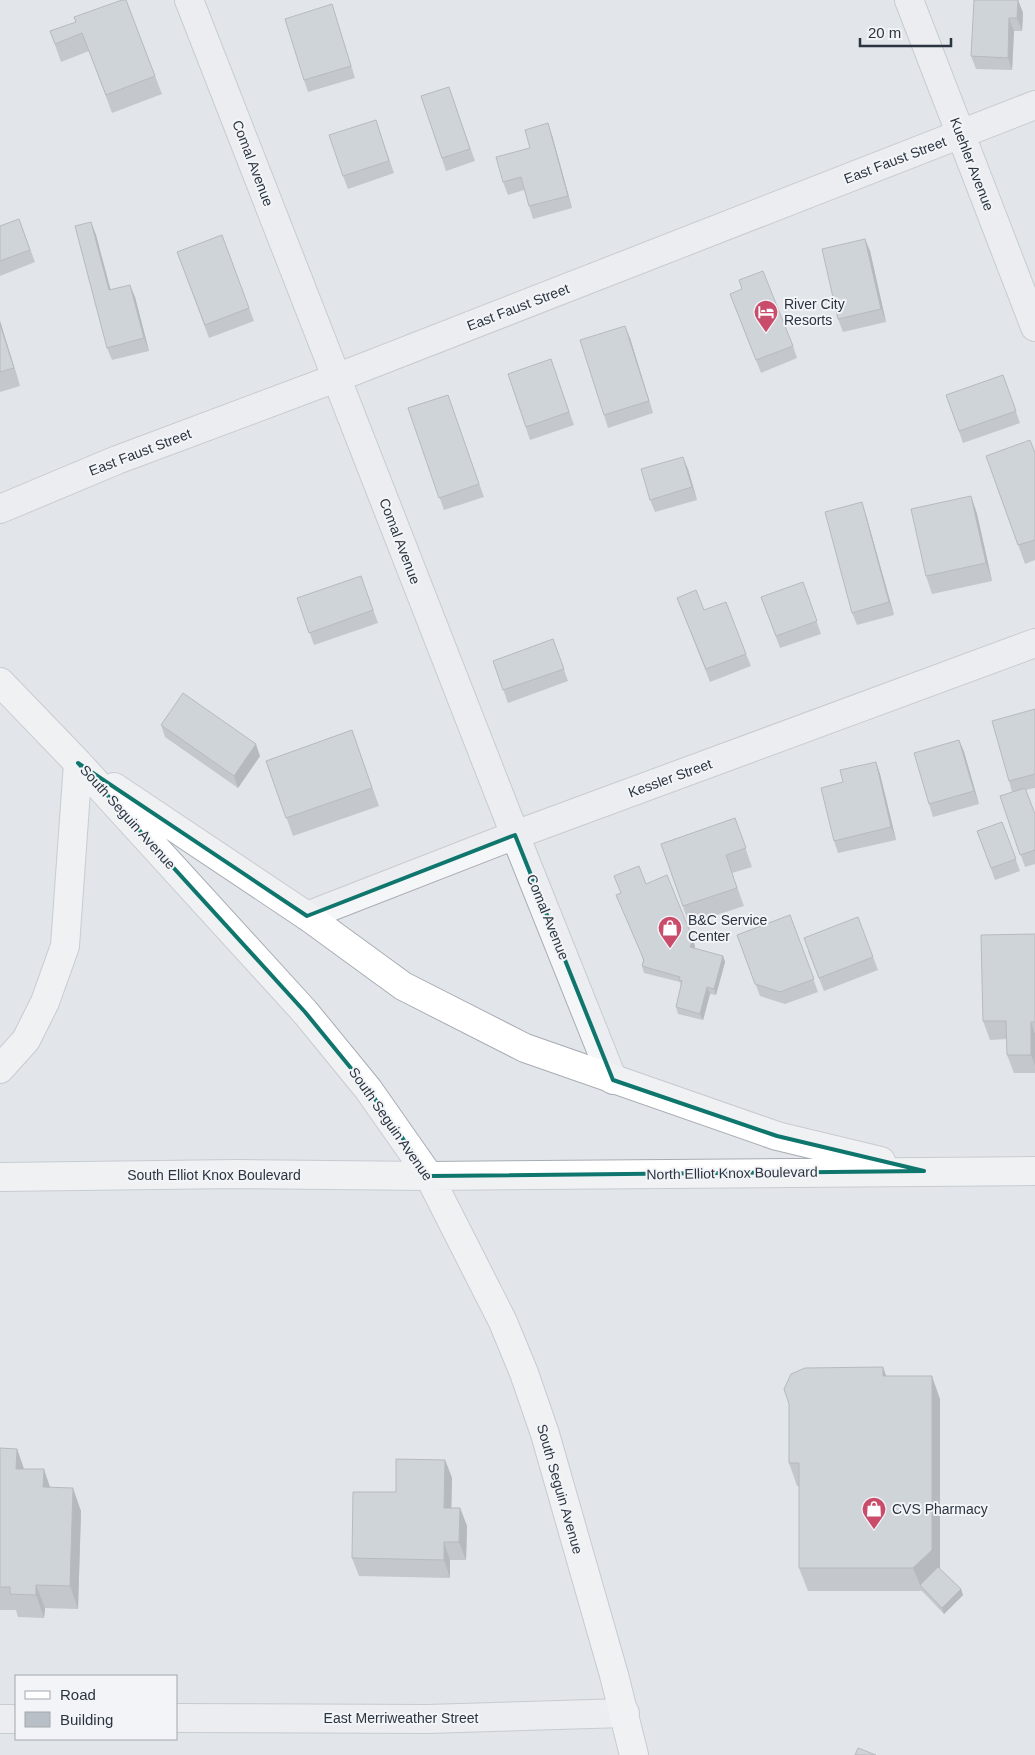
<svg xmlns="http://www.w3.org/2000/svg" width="1035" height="1755" font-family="Arial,sans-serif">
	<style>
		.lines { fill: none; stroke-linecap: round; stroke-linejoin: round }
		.minor-casing { stroke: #a7adb4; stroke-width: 30 }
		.secondary-casing { stroke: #a7adb4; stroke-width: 30 }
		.minor { stroke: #f5f6f8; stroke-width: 28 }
		.secondary { stroke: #fff; stroke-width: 28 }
		.wall { fill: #9fa4aa }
		.shaded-wall { fill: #82868b }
		.building { fill: #b9bfc6; stroke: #82868b }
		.marked { fill: none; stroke: #0f766e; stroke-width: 4; stroke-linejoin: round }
		.labels { text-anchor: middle; stroke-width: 4; stroke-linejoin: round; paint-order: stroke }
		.street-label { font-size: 14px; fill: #2b3541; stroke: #f2f4f7 }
		.poi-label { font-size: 14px; fill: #2b3541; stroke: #f2f4f7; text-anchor: start }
	</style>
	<rect width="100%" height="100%" fill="#e2e6ea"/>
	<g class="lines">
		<defs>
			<path id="minor" d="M189,0l326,835 98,245
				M909,0l126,327
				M0,509l117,-49 219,-82 699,-273
				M307,916l208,-81 520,-192
				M176,1718l251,1 198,-6
				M0,1719h16"/>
			<path id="secondary" d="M0,682l78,81 227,249 63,77 61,87 74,146 21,51 21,61 69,241 20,80
				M114,787l193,129 96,70 122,62 252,88 104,25
				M0,1069l26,-29 19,-38 20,-56 13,-183
				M0,1177l239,-3 190,2 606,-5"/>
		</defs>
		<use href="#minor" class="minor-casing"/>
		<use href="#secondary" class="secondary-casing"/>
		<use href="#minor" class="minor"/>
		<use href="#secondary" class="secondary"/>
	</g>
	<path class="wall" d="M126,0l36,94 -50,19 -23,-62 -28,11 -11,-31 26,-9z
		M1018,0l5,13 -1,18h-8l-2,39 -36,-1 -5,-13z
		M336,17l19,61 -47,14 -4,-12z
		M449,87l26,74 -29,10 -25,-75z
		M376,120l18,53 -46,16 -5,-13z
		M552,135l20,73 -39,11 -9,-29 -16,5 -5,-13 27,-34z
		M19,219l16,43 -35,14v-50z
		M91,222l5,13 14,55 25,7 14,54 -37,9 -5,-12z
		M222,235l32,86 -45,17 -32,-86z
		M865,239l5,12 16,71 -43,10 -5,-13z
		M730,294l63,52 4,12 -36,15z
		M0,321l20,65 -20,6z
		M630,338l23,75 -45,15 -4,-13z
		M551,359l23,66 -44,15 -22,-66z
		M1003,375l17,48 -57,20 -17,-48z
		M448,395l36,102 -40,13 -36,-102z
		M1035,453v107l-10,4 -39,-108z
		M688,469l9,31 -42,12 -5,-12z
		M971,496l6,18 15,67 -60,13 -6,-18z
		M866,515l28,100 -37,10 -5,-12z
		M361,576l17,47 -64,22 -17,-47z
		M803,582l18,52 -41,14 -19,-51z
		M677,598l27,12 42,44 5,12 -41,16z
		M553,639l15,42 -60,22 -15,-42z
		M1035,709v79l-9,2 9,24v50l-10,3 -25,-71 12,-4 -3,-11z
		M161,725l99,31 -22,32 -73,-51z
		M352,730l27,76 -86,30 -27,-75z
		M959,740l5,12 15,52 -46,13 -4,-13z
		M876,762l4,12 16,66 -58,13 -4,-12 9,-59z
		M735,818l17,49 -20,6 12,33 -55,18 -28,-80z
		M1002,822l18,49 -25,9 -18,-49z
		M614,876l32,8 49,62v2l28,8 2,6 -9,33 -6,-1 -7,26 -25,-6 -2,-7 5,-21 -1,-4 -36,-9 -2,-7 1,-6 -22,-67z
		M790,915l28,77 -33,12 -25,-8 -23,-61z
		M1035,934v139h-21l-7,-18v-16l-17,1 -7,-19z
		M808,951l65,6 5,13 -54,21z
		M883,1367l3,9 54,23v170l21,20 2,6 -19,19 -22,-23h-114l-9,-23v-82h-2l-8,-23v-59z
		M0,1448l17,1 7,20 26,18 31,24 -3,98 -33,-1 -1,10 -26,-1 -2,-7h-16z
		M445,1460l7,18 -1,30h9l7,18 -1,34h-16v18l-91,-2 -7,-18 44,-66z"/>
	<path class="shaded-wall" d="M1018,0l5,13 -1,18 -5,-13z
		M1009,18l5,13 -2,39 -4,-12z
		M548,123l4,12 20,73 -4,-12z
		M91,222l5,13 18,67 -5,-12z
		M865,239l5,12 16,71 -5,-13z
		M130,285l5,12 14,54 -5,-13z
		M0,321l20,65 -6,-18 -14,-44z
		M625,326l5,12 23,75 -4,-12z
		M683,457l5,12 9,31 -5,-13z
		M971,496l6,18 15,67 -6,-18z
		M862,502l4,13 28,100 -5,-13z
		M959,740l5,12 15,52 -5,-13z
		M256,744l4,12 -22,32 -4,-12z
		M876,762l4,12 16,66 -5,-13z
		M693,939l2,7 -3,7 -2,-6z
		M723,956l2,6 -9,33 -2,-6z
		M707,987l3,7 -7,26 -3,-6z
		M1031,1022l4,12v31l-4,-10z
		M883,1367l8,23 -8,-14z
		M932,1376l8,23v174l-20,12 -7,-17z
		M17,1449l8,23 -9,-3z
		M445,1460l7,18 -1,48 -7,-18z
		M44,1469l8,24 -9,-6z
		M73,1488l8,23 -3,98 -8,-23z
		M460,1508l7,18 -1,34 -7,-18z
		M444,1542l6,18v18l-6,-18z
		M36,1585l9,23 -1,10 -8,-23z
		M961,1589l2,6 -19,19 -2,-6z"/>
	<path class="building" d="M122,0h4l29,76 -49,19 -24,-62 -27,11 -5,-13 26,-9 -2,-5z
		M974,0h44l-1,18h-8l-1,40 -37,-2z
		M332,4l19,62 -47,14 -19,-61z
		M449,87l21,62 -28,9 -21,-62z
		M376,120l13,41 -46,15 -14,-41z
		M548,123l20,73 -39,10 -8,-29 -18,5 -7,-25 34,-9 -5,-18z
		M19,219l11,31 -30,11v-35z
		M91,222l18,68 21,-5 14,53 -37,10 -32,-122z
		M222,235l27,73 -44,17 -28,-73z
		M865,239l16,70 -43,10 -16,-70z
		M763,271l30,75 -37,14 -26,-66 12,-5 -3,-9z
		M0,324l14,44 -14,4z
		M625,326l24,75 -45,14 -24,-75z
		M551,359l18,53 -43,15 -18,-53z
		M1003,375l13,36 -57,20 -13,-36z
		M448,395l31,89 -40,14 -31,-90z
		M1030,440l5,13v87l-17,5 -32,-89z
		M683,457l9,30 -42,13 -9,-31z
		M971,496l15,67 -60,13 -15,-67z
		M862,502l27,100 -37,11 -27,-101z
		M361,576l12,34 -64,23 -12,-35z
		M803,582l14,39 -41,15 -15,-39z
		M696,590l8,20 22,-8 20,52 -40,15 -29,-71z
		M553,639l11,30 -61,21 -10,-29z
		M183,693l73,51 -22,32 -73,-51z
		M1035,709v65l-26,7 -17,-60z
		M352,730l20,58 -86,30 -20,-57z
		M959,740l15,51 -45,13 -15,-51z
		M876,762l15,65 -57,14 -13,-53 22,-6 -3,-12z
		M1025,788l10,26v36l-15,5 -20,-59z
		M735,818l11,30 -20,7 11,33 -54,18 -22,-62z
		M1002,822l14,37 -25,9 -14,-37z
		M639,866l7,18 21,-9 26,64 -3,8 33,9 -9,33 -7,-2 -7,27 -24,-7 6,-26 -3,-1 1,-3 -38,-11 2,-6 -28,-65 5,-2 -7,-17z
		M790,915l24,64 -34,13 -25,-8 -18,-49z
		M858,917l15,40 -54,21 -15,-40z
		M1035,934v88h-4v33h-24l-1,-34h-23l-2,-86z
		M883,1367v9h49v174l-19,18h-114v-105h-10v-59l-5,-15 7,-15 14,-6z
		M0,1448l17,1 -1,20h28l-1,18 30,1 -3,98 -34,-1v10l-26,-1v-7h-10z
		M396,1459l49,1 -1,48h16l-1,34h-15v18l-92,-2 1,-66h43z
		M938,1567l23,22 -19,19 -22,-23z
		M858,1748l18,7h-21z"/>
	<path d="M0 0H1035V1755H0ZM78,763l229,153 208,-81 98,245 164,56 147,35 -495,5 -61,-87 -63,-77z" fill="#e2e6ea" fill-opacity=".55" fill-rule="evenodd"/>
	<path class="marked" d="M78,763l229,153 208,-81 98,245 164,56 147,35 -495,5 -61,-87 -63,-77z"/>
	<defs>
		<symbol id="hotel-pin" viewBox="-11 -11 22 30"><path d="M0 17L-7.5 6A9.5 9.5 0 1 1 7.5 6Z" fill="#c94d6a" stroke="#f2f4f7"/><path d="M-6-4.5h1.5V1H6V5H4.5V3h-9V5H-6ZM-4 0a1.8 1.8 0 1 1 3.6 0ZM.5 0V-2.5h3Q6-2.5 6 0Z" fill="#fff"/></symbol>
		<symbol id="shop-pin" viewBox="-11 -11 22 30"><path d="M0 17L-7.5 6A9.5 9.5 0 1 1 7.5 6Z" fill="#c94d6a" stroke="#f2f4f7"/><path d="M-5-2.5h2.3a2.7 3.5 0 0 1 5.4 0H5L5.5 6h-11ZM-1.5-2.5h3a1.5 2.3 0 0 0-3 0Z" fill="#fff"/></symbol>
	</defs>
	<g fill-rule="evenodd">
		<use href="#hotel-pin" x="752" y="298" width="28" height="38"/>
		<use href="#shop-pin" x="656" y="914" width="28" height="38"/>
		<use href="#shop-pin" x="860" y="1495" width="28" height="38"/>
	</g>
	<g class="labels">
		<g class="street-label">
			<text transform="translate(895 160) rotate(-21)" y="5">East Faust Street</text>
			<text transform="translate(253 163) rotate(69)" y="5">Comal Avenue</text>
			<text transform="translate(972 164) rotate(69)" y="5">Kuehler Avenue</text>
			<text transform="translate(518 307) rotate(-21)" y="5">East Faust Street</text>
			<text transform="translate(140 452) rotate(-21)" y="5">East Faust Street</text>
			<text transform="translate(400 541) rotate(69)" y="5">Comal Avenue</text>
			<text transform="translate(670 778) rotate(-20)" y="5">Kessler Street</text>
			<text transform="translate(128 817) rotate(48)" y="5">South Seguin Avenue</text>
			<text transform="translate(548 917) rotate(68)" y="5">Comal Avenue</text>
			<text transform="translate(391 1124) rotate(55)" y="5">South Seguin Avenue</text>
			<text transform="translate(732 1173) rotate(-1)" y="5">North Elliot Knox Boulevard</text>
			<text x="214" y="1180">South Elliot Knox Boulevard</text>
			<text transform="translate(560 1489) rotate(74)" y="5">South Seguin Avenue</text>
			<text x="401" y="1723">East Merriweather Street</text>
		</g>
		<g class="poi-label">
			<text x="784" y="309">River City<tspan x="784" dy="16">Resorts</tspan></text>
			<text x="688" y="925">B&amp;C Service<tspan x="688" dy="16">Center</tspan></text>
			<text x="892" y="1514">CVS Pharmacy</text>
		</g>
	</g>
	<rect x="15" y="1675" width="162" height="65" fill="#f2f4f7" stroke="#a2a8ae"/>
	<rect x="25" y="1691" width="25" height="8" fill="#ffffff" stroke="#a2a8ae"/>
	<text x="60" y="1700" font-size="15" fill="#2b3541">Road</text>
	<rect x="25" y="1712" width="25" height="15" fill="#b9bfc6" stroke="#a2a8ae"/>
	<text x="60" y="1725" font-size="15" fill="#2b3541">Building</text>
	<path d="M860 38v8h91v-8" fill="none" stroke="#2b3541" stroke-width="2.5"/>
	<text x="868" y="38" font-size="15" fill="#2b3541" stroke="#f2f4f7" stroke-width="4" paint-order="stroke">20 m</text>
</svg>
